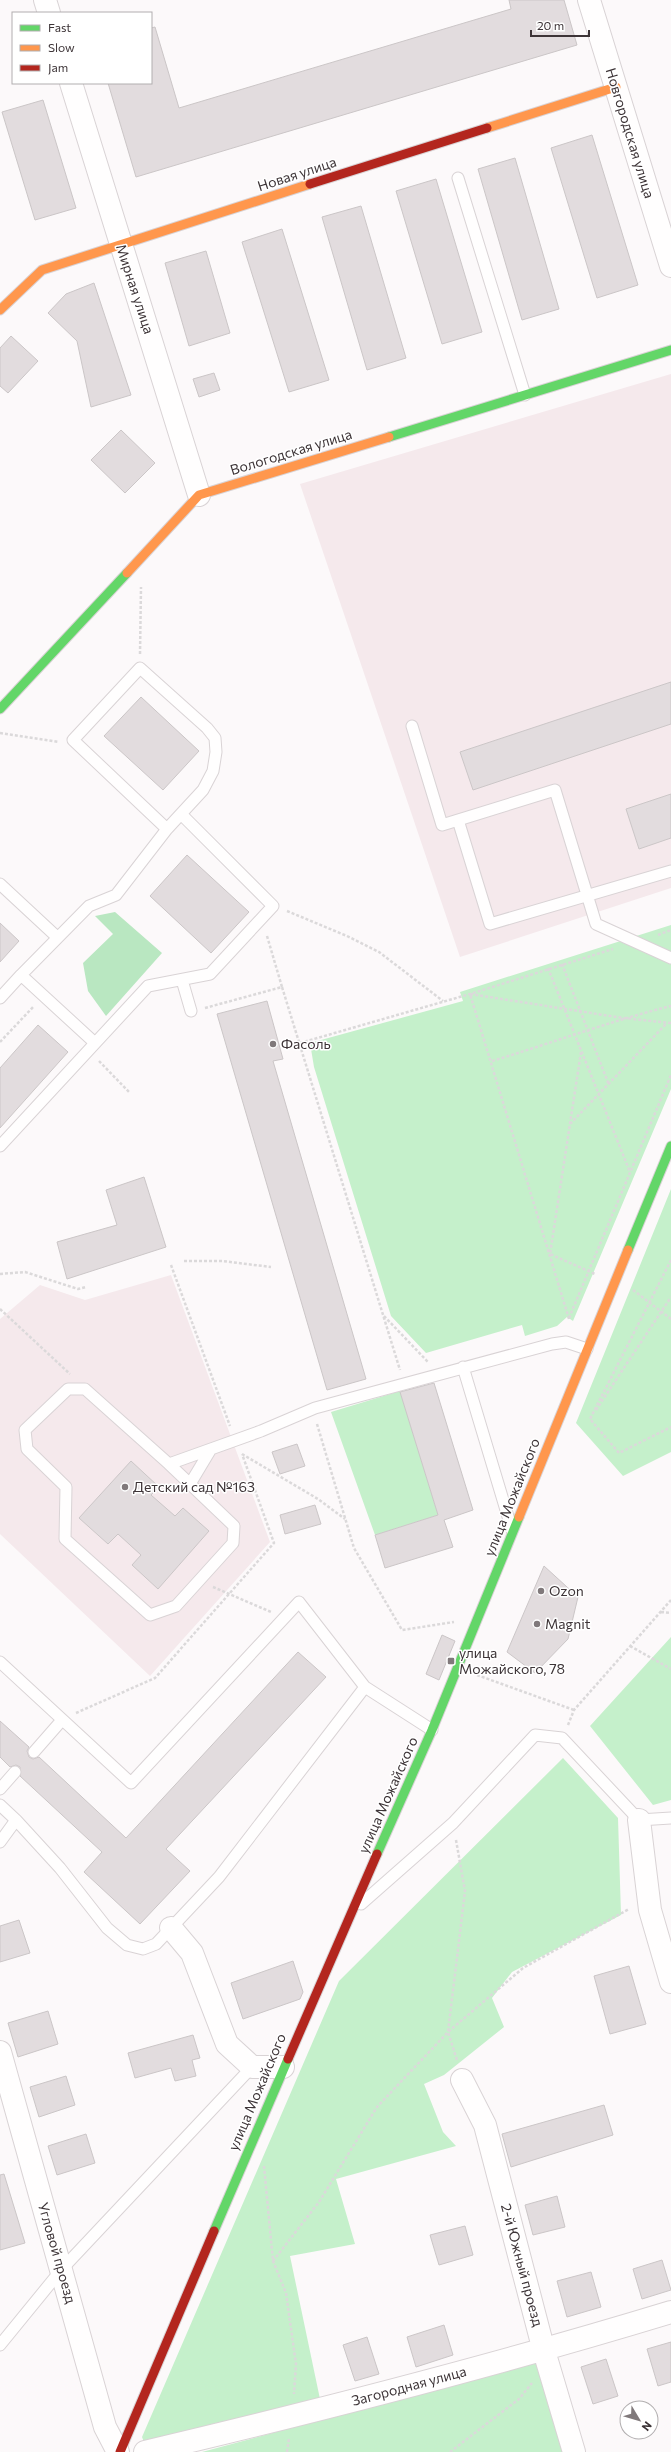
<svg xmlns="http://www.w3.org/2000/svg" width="671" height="2452" font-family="Commissioner,sans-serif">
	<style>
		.built { fill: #f5e9ec }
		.green { fill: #c5f0cb }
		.forest { fill: #b9e7c1 }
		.building { fill: #e2dcde; stroke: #cbc6c7 }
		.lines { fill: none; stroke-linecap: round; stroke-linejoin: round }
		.lane-casing { stroke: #d9d3d5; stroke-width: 13 }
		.street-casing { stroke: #d9d3d5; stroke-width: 24 }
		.fast-casing { stroke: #d9d3d5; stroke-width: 11 }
		.slow-casing { stroke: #d9d3d5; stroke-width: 11 }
		.jam-casing { stroke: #d9d3d5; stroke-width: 11 }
		.path { stroke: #dbd9da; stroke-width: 2.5; stroke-dasharray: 3 2; stroke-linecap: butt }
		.lane { stroke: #fffefe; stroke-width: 11 }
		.street { stroke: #fffefe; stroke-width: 22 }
		.fast { stroke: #63d668; stroke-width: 9 }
		.slow { stroke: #ff974d; stroke-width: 9 }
		.jam { stroke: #b3261e; stroke-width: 9 }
		.poi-dot { fill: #80797b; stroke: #fff; stroke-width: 1.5 }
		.labels { text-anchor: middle; stroke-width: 3; stroke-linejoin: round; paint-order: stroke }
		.street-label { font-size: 14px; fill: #3d3437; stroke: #fff }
		.poi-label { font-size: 14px; fill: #3d3437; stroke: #fff; text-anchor: start }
	</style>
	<rect width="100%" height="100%" fill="#fcf9fa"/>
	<path class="built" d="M671,374v514l-211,69 -160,-473z
		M171,1275l99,267 -120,134 -150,-142v-215l40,-34 45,15z"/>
	<path class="green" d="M671,925v164l-98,232 -6,-4 -10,9 -32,10 -3,-11 -96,28 -35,-37 -77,-249 -4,-24 153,-42 -3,-9z
		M671,1189v263l-48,24 -47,-53z
		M400,1391l38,124 -63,20 -44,-123z
		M671,1637v163l-18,5 -63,-79z
		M563,1758l55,60 3,97 -109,57 -20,26 12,29 -60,48 -20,9 19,48 13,14 -120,33 19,65 -65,12 30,143 -176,43 -2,-5 197,-456z
		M538,2361l28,91h-364z"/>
	<path class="forest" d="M115,912l47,41 -56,63 -18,-25 -5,-28 30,-29 -18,-18z"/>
	<path class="building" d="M509,0h55l13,45 -441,132 -28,-94h43v-55l4,-1 24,81 332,-99z
		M43,100l33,108 -41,12 -33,-108z
		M592,135l46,150 -41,13 -46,-150z
		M515,158l44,151 -37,11 -44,-151z
		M436,179l46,153 -40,12 -46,-153z
		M361,206l45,152 -39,12 -45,-153z
		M282,229l47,151 -40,12 -47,-150z
		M206,251l24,82 -41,13 -24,-83z
		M94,283l37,112 -40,12 -14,-66 -29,-28 18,-19z
		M11,336l27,25 -30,32 -8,-7v-38z
		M214,373l6,17 -21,7 -6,-18z
		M121,430l34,33 -30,30 -34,-33z
		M671,682v42l-198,66 -13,-38z
		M141,697l58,54 -36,39 -59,-54z
		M671,794v44l-32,11 -13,-40z
		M187,855l62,57 -38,41 -61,-57z
		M0,923l19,18 -19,21z
		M267,1001l16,58 -10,2 93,318 -39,11 -110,-376z
		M38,1025l30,27 -68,76v-60z
		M144,1177l22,70 -99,32 -10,-37 60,-17 -11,-35z
		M434,1383l39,127 -29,10 9,27 -68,21 -10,-33 63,-20 -38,-123z
		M297,1444l8,22 -25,8 -8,-22z
		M131,1461l28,26 -8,8 24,21 8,-8 26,23 -51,58 -26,-24 9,-10 -23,-21 -10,10 -29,-26z
		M315,1505l6,19 -36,10 -5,-19z
		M544,1566l34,31 -10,42 -33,34 -28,-21z
		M442,1635l13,6 -16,39 -13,-6z
		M298,1652l28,25 -160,172 24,22 -50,53 -56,-52 18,-20 -82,-76v-9l-4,-2 -6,2 -10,-10v-36l29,26 -2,4 2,6 4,2 6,-2 87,81z
		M19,1920l11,33 -30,9v-36z
		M293,1961l10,31 -3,7 -57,20 -12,-36z
		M629,1966l17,58 -36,10 -16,-58z
		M48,2011l10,33 -40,13 -10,-34z
		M193,2035l7,23 -8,2 4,16 -21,5 -4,-13 -36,10 -7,-25z
		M66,2076l9,29 -36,12 -9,-30z
		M604,2105l9,30 -102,32 -9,-33z
		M86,2134l9,29 -38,12 -9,-29z
		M4,2174l21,69 -25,7v-75z
		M557,2196l8,31 -32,8 -8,-30z
		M465,2226l8,29 -34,10 -9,-30z
		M662,2260l9,30 -29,9 -9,-30z
		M591,2272l10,35 -34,10 -10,-36z
		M444,2325l9,30 -37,12 -9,-30z
		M367,2337l12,37 -24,7 -12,-36z
		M671,2342v40l-13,4 -11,-37z
		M606,2359l12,37 -25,8 -12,-37z"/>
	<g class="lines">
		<defs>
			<path id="lane" d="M458,178l67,217
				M412,726l30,99 113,-35 41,134 75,34
				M458,820l32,104 181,-53
				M0,884l57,53
				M182,980l9,31
				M0,998l21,-23
				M95,1043l-74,-68 68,-69 27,-11 51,-66 36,-39 10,-19 3,-19 -1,-14 -8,-10 -67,-60 -67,72 94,89
				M0,1146l148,-160 62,-12 63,-68 -92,-92
				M463,1367l49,163
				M211,1449l-21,35 44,42 -1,17 -57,63 -26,9 -85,-76 1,-52 -39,-38 -2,-19 43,-41h17l84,75 92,-33 54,-23 237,-64 14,-2 21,7
				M169,1464l21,20
				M0,1662l131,121 168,-181 66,85 67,43
				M34,1752l28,-32
				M0,1789l15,-17
				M0,1805l16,15
				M0,1842l16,-22 44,48 47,60 20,17 16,4 13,-5 63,-67 146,-190
				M361,1904l92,-81 82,-88 27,3 77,82 32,-2
				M0,2345l62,-76 190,-202"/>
			<path id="street" d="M45,0l4,13
				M589,0l82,266
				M71,83l128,412
				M639,1820l11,90 21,72
				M171,1928l21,25 35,91 25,23h31
				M0,2052l105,375 13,25
				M462,2080l23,45 59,226 30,101
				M145,2452c177,-42 352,-87 526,-140"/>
			<path id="fast" d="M389,437l282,-87
				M0,709l127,-136
				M628,1250l43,-104
				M377,1854l55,-124 87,-213
				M214,2231l74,-172"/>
			<path id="slow" d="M487,128l129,-41
				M0,310l42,-40 268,-86
				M127,573l72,-78 190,-58
				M519,1517l109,-267"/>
			<path id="jam" d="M310,184l177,-56
				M288,2059l89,-205
				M120,2452l94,-221"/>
		</defs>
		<use href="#lane" class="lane-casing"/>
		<use href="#street" class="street-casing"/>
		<use href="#fast" class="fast-casing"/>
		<use href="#slow" class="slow-casing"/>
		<use href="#jam" class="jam-casing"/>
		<path class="path" d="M140,654l1,-67
			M0,733l59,9
			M287,911l60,25 32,16 64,49
			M658,935l13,-5
			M267,936l15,51
			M562,964l47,121
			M548,968l82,204
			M205,1008l77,-21 118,383
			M0,1042l34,-36
			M300,1043l170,-49 143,-45
			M581,1052l-31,202 45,20
			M99,1061l30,31
			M492,1061c60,-18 118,-40 179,-55
			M570,1124l97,-101
			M671,1260l-81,159 29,34 52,-26
			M184,1261h38l49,6
			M171,1265l59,161
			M0,1274l25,-2 53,17 8,-2
			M633,1290l38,29
			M0,1309l70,65
			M384,1316l44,46
			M569,1318l102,-243
			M569,1319l-99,-325 153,24 48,5
			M596,1410l75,-113
			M317,1424l37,124 48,82 52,-8
			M242,1454l76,45 27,20
			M213,1587l58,25
			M661,1612l10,1
			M630,1646l41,23
			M477,1675l97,35
			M76,1713l79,-35 119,-135 -32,-89
			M568,1725l6,-15 97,-110
			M456,1840l9,51 -17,141 9,28
			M264,2166l9,95 13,32 10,71 -2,30
			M273,2261l46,-59 58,-95 71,-75 75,-64 106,-59
			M287,2452l2,-14
			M450,2452l69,-53 13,-16"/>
		<use href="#lane" class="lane"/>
		<use href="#street" class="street"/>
		<use href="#fast" class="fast"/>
		<use href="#slow" class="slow"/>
		<use href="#jam" class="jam"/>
	</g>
	<g class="poi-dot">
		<circle cx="273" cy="1044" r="4"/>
		<circle cx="125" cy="1487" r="4"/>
		<circle cx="541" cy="1591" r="4"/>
		<circle cx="537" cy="1624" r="4"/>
		<rect x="447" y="1657" width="8" height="8" rx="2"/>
	</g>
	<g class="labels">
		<g class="street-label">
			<text transform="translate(630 133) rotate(73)" y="5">Новгородская улица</text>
			<text transform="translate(297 174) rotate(-18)" y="5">Новая улица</text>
			<text transform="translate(135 289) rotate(72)" y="5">Мирная улица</text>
			<text transform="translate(291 452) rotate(-17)" y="5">Вологодская улица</text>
			<text transform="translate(512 1497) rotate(-68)" y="5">улица Можайского</text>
			<text transform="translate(388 1795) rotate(-66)" y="5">улица Можайского</text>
			<text transform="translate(257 2092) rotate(-67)" y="5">улица Можайского</text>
			<text transform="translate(57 2253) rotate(74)" y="5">Угловой проезд</text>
			<text transform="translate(522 2265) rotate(75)" y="5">2-й Южный проезд</text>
			<text transform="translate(409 2386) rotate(-15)" y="5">Загородная улица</text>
		</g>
		<g class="poi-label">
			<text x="281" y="1049">Фасоль</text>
			<text x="133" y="1492">Детский сад №163</text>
			<text x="549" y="1596">Ozon</text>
			<text x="545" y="1629">Magnit</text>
			<text x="459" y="1658">улица<tspan x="459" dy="16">Можайского, 78</tspan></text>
		</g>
	</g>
	<rect x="12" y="12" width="140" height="72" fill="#ffffff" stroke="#b1aeaf"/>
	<rect x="20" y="25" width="20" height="6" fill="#63d668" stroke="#b1aeaf"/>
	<text x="48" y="32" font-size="12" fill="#3d3437">Fast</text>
	<rect x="20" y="45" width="20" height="6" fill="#ff974d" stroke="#b1aeaf"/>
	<text x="48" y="52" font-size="12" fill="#3d3437">Slow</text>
	<rect x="20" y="65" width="20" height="6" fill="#b3261e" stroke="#b1aeaf"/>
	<text x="48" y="72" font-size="12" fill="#3d3437">Jam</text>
	<g transform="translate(639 2420) rotate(128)"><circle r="19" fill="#ffffff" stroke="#b1aeaf"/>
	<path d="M0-3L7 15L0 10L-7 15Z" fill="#80797b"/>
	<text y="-6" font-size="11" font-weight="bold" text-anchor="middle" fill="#3d3437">N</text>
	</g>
	<path d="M531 30v6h58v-6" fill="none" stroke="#3d3437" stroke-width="2"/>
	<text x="537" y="30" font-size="12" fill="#3d3437" stroke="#ffffff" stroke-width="3" paint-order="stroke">20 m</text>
</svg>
